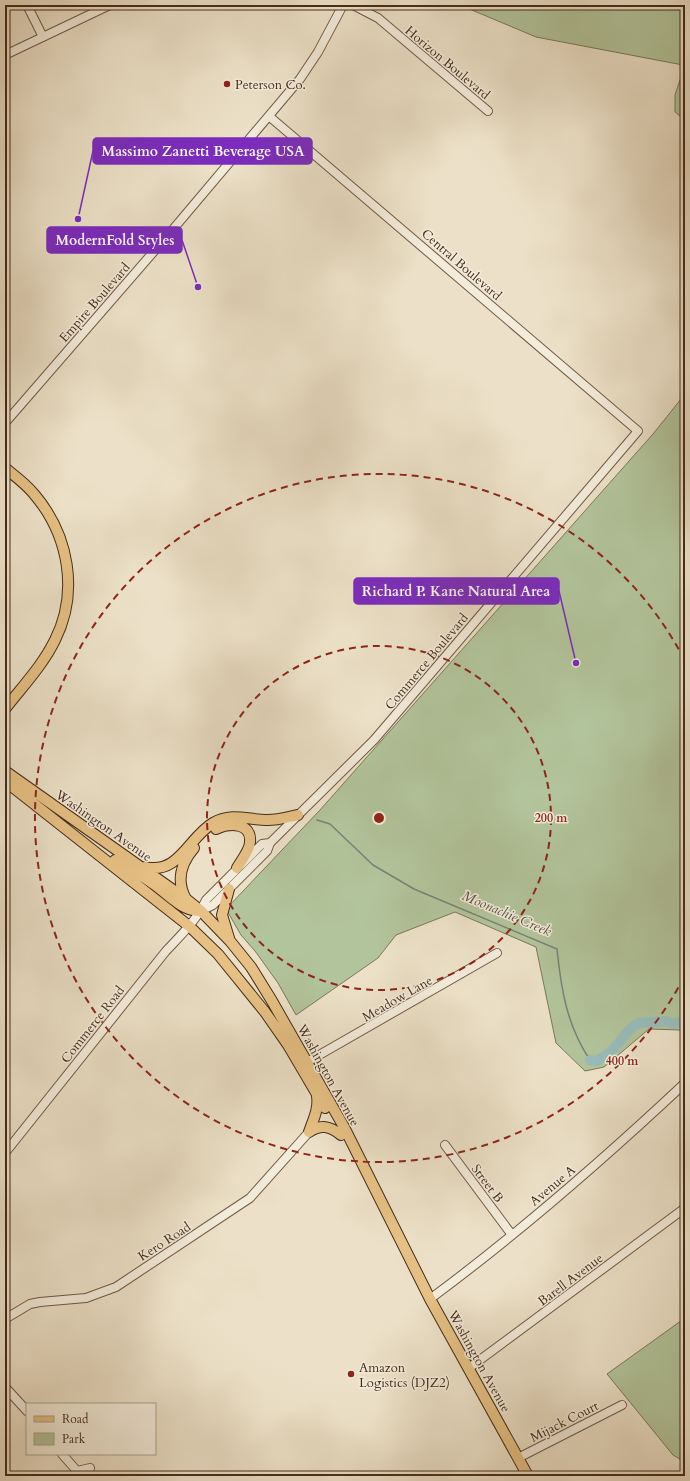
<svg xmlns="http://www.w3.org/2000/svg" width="690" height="1481" font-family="Cardo,serif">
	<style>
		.green { fill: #b2c49b; stroke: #7c785a }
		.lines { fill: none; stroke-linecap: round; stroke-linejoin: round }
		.stream { stroke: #78827a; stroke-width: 1.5 }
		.river { stroke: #99bcba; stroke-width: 10 }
		.minor-casing { stroke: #705946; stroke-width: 10 }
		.major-casing { stroke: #462c1a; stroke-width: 12 }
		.minor { stroke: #f3ecdb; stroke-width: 8 }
		.major { stroke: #e6c084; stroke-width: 10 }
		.ring { fill: none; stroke: #8f2418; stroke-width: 2; stroke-dasharray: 7 5 }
		.poi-dot { fill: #8f2418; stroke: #f3ecdb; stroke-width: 1.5 }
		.labels { text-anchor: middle; stroke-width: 3; stroke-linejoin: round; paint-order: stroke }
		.street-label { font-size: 13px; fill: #462c1a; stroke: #f3ecdb }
		.poi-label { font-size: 13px; fill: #462c1a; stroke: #f3ecdb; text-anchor: start }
		.water-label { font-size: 14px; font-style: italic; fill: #5b5042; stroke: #f3ecdb }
		.centre { fill: #8f2418; stroke: #f3ecdb; stroke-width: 2 }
		.ring-label { font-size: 12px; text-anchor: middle; font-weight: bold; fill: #8f2418; stroke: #f3ecdb; stroke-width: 3; stroke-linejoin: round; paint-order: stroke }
		.leader { fill: none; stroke: #7b2cbf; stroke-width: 1.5 }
		.callout-dot { fill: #7b2cbf; stroke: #f3ecdb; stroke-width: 1.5 }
		.callout { fill: #7b2cbf; stroke: #7b2cbf; stroke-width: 1.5 }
		.callout-label { font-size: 14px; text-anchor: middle; font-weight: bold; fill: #fff }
	</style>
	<rect width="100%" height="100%" fill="#ece1c8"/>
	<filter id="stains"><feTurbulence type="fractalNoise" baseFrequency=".005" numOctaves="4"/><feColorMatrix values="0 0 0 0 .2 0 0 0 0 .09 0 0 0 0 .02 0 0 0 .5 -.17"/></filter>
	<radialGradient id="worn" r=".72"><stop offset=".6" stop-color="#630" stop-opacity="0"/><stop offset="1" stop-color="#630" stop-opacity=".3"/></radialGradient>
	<path class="green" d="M460,5h225v115l-10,-8v-17l8,-24v-6l-147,-28z
		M685,394v635l-5,1 -31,-1 -45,38 -19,4 -29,-28 -20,-96 -81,-35 -59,23 -18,23 -82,57 -18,-32 -23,-32 -14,-16 -15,-26 94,-99 333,-376z
		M685,1318v144l-12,-7 -66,-81z"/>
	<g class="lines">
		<path class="stream" d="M317,820l13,4 43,41 41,24 143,60c4,40 10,77 33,111"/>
		<path class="river" d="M590,1060l7,1 15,-10 18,-22 9,-6 28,-2 6,3 12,-4"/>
		<defs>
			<path id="minor" d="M27,5l16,32
				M353,5l25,13 110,93
				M5,55l105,-50
				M5,423l164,-189 131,-155 18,-27 25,-47
				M201,911l12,-6 54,-54 3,-8 104,-103 264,-309 -368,-314
				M307,1062l190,-109
				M445,1145l67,90
				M5,1153l161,-202c15,-16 31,-31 40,-51l56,-56 8,-1
				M430,1299c89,-66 174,-140 255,-216
				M5,1319l25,-15 10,-2 46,-4 30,-11 134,-89 59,-66
				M469,1368l216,-160
				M5,1387l22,24
				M62,1454l15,17 13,-3
				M518,1458l104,-53"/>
			<path id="major" d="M5,468c10,8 21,16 29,26 35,41 45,98 21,146 -12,25 -33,47 -50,69
				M5,771l181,128 15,12 29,30 21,26 21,34 72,126 86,172 98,177
				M5,781l184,145 29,28 47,58 23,33 37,63
				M216,829c13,-6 36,-7 34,13 0,8 -9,19 -13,26
				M115,860c12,7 25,14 37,23 14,9 29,28 47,28
				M145,867c34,8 43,-29 68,-44 19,-11 35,-3 55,-3 10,0 20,-3 30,-5
				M229,889l-7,26 7,23
				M186,899c-10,-18 -5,-36 8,-51
				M309,1132c4,-12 10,-23 8,-36
				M309,1132c12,-8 21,-6 32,3"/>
		</defs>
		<use href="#minor" class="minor-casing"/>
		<use href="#major" class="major-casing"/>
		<use href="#minor" class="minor"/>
		<use href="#major" class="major"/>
	</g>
	<g class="ring">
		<circle cx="379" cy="818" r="172"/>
		<path d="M684 977A344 344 0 1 1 684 659"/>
	</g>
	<g class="poi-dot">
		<circle cx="227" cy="84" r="4"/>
		<circle cx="351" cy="1374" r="4"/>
	</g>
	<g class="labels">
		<g class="street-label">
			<text transform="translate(448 62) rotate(40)" y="5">Horizon Boulevard</text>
			<text transform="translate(462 264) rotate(41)" y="5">Central Boulevard</text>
			<text transform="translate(94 302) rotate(-49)" y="5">Empire Boulevard</text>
			<text transform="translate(426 661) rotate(-50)" y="5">Commerce Boulevard</text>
			<text transform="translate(104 825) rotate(35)" y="5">Washington Avenue</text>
			<text transform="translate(397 998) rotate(-30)" y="5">Meadow Lane</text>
			<text transform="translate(92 1024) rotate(-52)" y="5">Commerce Road</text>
			<text transform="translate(329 1075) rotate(61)" y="5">Washington Avenue</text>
			<text transform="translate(488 1183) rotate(53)" y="5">Street B</text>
			<text transform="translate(552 1185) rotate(-40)" y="5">Avenue A</text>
			<text transform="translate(164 1241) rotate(-33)" y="5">Kero Road</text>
			<text transform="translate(570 1279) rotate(-37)" y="5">Barell Avenue</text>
			<text transform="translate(480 1361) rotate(61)" y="5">Washington Avenue</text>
			<text transform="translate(564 1421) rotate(-27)" y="5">Mijack Court</text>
		</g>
		<g class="poi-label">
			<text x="235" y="89">Peterson Co.</text>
			<text x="359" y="1372">Amazon<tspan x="359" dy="15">Logistics (DJZ2)</tspan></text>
		</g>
		<g class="water-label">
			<text transform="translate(507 913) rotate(23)" y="5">Moonachie Creek</text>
		</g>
	</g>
	<circle cx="379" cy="818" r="6" class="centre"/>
	<g class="ring-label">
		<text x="551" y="822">200 m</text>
		<text x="622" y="1065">400 m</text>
	</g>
	<path class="leader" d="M78 219L93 151M198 287L182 240M576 663L559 591"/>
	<g class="callout-dot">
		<circle cx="78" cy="219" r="4"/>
		<circle cx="198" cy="287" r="4"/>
		<circle cx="576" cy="663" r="4"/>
	</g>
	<g class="callout">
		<rect x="93" y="138" width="219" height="26" rx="4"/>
		<rect x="47" y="227" width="135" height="26" rx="4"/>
		<rect x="354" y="578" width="205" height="26" rx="4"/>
	</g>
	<g class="callout-label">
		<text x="203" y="156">Massimo Zanetti Beverage USA</text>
		<text x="115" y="245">ModernFold Styles</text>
		<text x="456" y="596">Richard P. Kane Natural Area</text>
	</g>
	<rect width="690" height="1481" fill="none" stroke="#ece1c8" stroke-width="20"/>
	<rect x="6" y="6" width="678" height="1469" fill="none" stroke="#462c1a" stroke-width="2"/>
	<rect x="10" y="10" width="670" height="1461" fill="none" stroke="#462c1a"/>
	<rect x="26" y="1403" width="130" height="52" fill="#f3ecdb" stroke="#ae9f8e"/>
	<rect x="34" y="1416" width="20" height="6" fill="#e6c084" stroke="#ae9f8e"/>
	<text x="62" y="1423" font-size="12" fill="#462c1a">Road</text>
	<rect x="34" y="1433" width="20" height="12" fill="#b2c49b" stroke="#ae9f8e"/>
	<text x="62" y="1443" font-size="12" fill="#462c1a">Park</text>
	<rect width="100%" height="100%" filter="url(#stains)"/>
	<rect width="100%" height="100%" fill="url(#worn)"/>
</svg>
